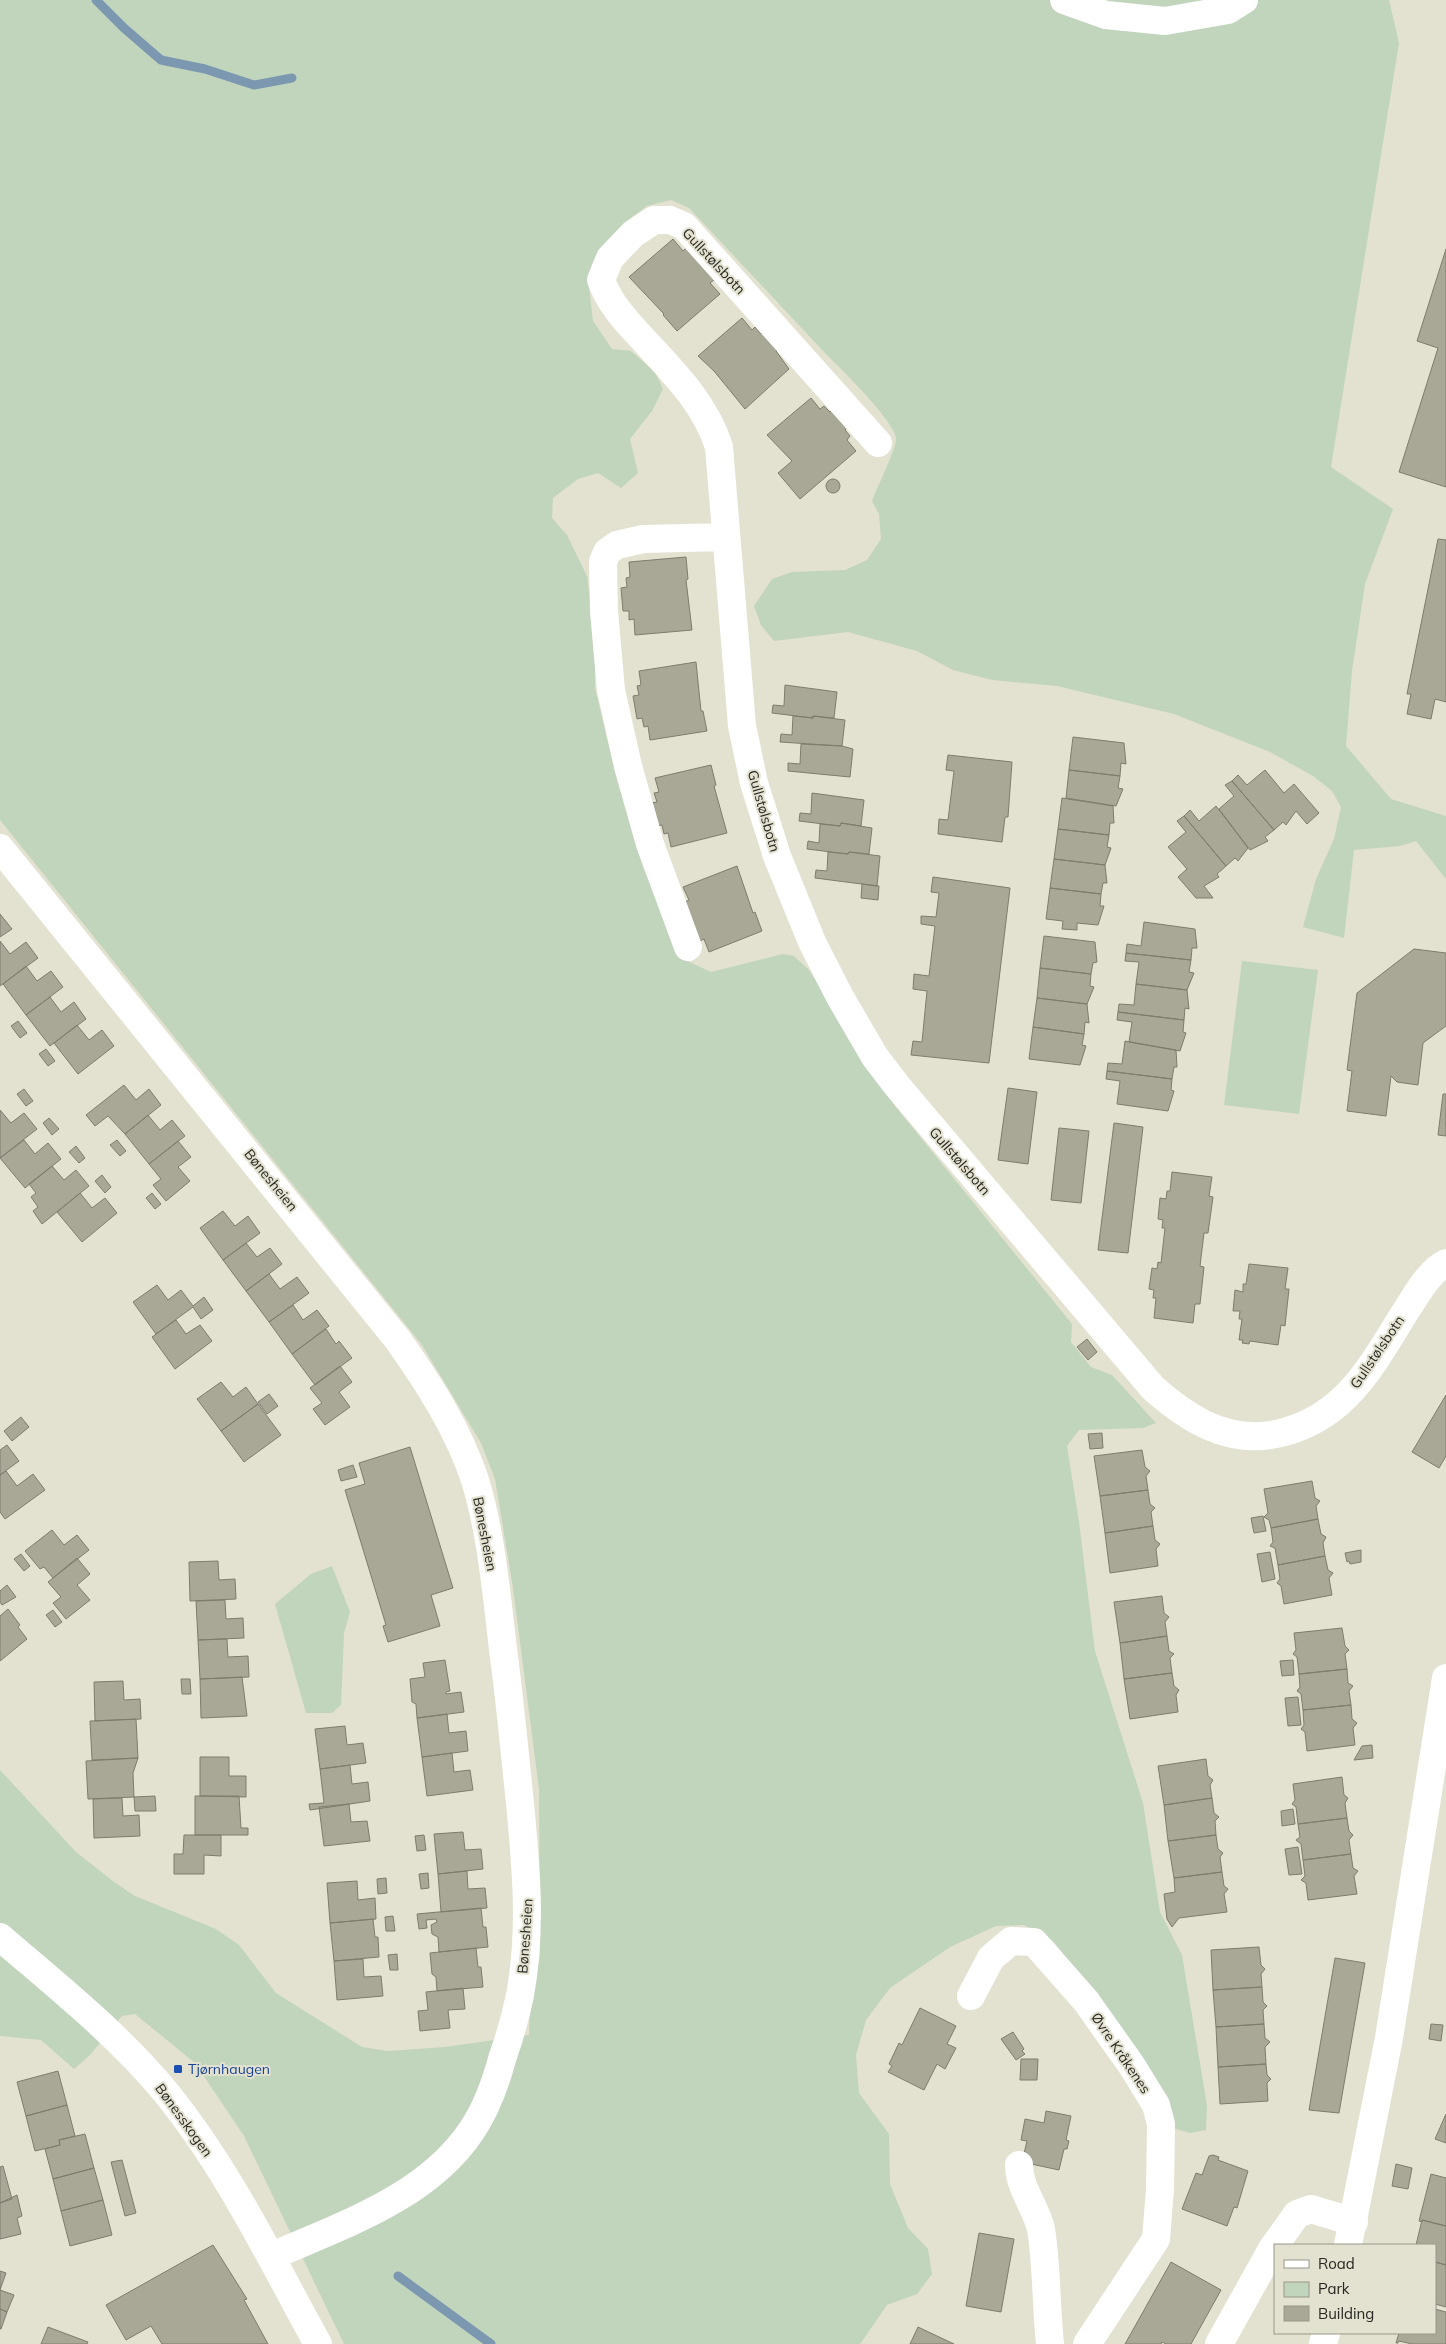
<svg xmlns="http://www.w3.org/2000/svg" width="1446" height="2344" font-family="Mulish,sans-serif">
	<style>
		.green { fill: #c1d5bd }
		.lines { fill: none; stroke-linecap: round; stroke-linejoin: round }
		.stream { stroke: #7c98b0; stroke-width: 9 }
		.building { fill: #a9a796; stroke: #7e7c6c }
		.minor { stroke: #fff; stroke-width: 28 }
		.major { stroke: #fff; stroke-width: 28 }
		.transit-dot { fill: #1a4fb4; stroke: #e3e1d0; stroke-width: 2 }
		.labels { text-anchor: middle; stroke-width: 4; stroke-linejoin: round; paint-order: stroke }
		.street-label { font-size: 14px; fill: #282721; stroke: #e3e1d0 }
		.transit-label { font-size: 14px; fill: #164399; stroke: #e3e1d0; text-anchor: start }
	</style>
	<rect width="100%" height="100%" fill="#e3e1d0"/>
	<path class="green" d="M0,0h1389l10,43 -68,424 62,42 -28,75 -13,87 -6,75 45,53 55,17v63l-30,-38 -16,5 -46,4 -10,88 -41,-11 13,-48 18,-40 7,-32 -9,-16 -19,-15 -43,-24 -96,-38 -117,-28 -65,-6 -39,-10 -36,-19 -69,-19 -74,9 -13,-16 -7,-19 18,-27 20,-7 53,-2 22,-10 14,-21 -2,-25 -7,-13c5,-14 25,-53 24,-63 -3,-19 -56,-70 -71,-85 -45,-48 -90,-96 -136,-145l-18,-8 -24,6 -23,17 -22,25 -13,38 4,35 19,28 19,2 24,21 8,17 -11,22 -22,28 8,34 -17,15 -23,-15 -20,6 -25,19 -1,20 15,17 20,41 8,56v56l22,92 27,90 41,90 26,12 72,-18 11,2 15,14 86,136 177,218 -1,18 20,25 21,8 44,48 -13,5 -64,2 -12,16 12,76 16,129 48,152 17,109 22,43 25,150 -1,25 -16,3 -21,-6 -68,-125 -48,-61 -29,-16 -28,1 -46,21 -60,41 -24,32 -10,35 3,38 30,41 1,50 18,44 20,21 4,25 -15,20 -30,11 -27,39h-516l-100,-208 -49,-73 -60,-49 -13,2 -32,39 -16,14 -33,-29 -41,-4v-266l76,82 38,30 21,14 81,33 23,16 37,48 86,54 26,4 57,-4 84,-12 1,-32 10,-47 -1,-167 -26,-201 -18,-109 -14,-36 -59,-98 -422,-525z
		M1242,961l76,9 -19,144 -75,-9z
		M332,1566l18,46 -6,21 -3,72 -9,8h-26l-31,-109 36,-30z"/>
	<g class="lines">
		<path class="stream" d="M96,0l28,28 37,32 44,9 49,16 38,-7
			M398,2276l93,68"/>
	</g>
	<path class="building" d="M673,239l10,12 3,-3 28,32 -4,3 10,11 -43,37 -14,-16 1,-1 -35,-37z
		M1446,249v238l-47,-15 39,-124 -21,-7z
		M742,318l10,12 3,-3 6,7 4,-4 15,18 -4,3 13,18 -44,40 -31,-38 -16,-15z
		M811,398l9,11 4,-3 6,6 4,-4 15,18 -4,4 5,6 -3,4 9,11 -56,48 -22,-26 14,-12 -25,-26z
		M826 486a7 7 0 1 1 14 0a7 7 0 1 1-14 0Z
		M1438,539l8,1v162l-11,-3 -4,20 -24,-5 4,-20h-4z
		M686,557l2,22 -2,1 6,50 -57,5 -1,-16 -5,1v-9h-6l-2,-23 6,-1 -1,-9 4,-1 -1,-15z
		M696,662l5,49h2l4,20 -57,9 -2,-14 -4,1 -2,-9 -5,1 -4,-23 6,-1 -2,-9 4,-1 -2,-14z
		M785,685l52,7 -3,26 -21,-2v2l-41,-5 1,-8 11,1z
		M793,716l20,2v-2l32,4 -3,26 -62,-4 1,-8 11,1z
		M1073,737l51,6 2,21 -5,-1 -1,13 -51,-6z
		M801,744l41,2 11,3 -3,28 -62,-6v-8l12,1z
		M948,755l64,7 -4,55h-3l-3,25 -64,-8 1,-15 9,1 6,-49 -8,-1z
		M711,765l5,20 -2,1 13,47 -56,14 -3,-14 -4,1 -2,-9 -6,1 -5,-23 6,-1 -3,-9 5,-1 -4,-14z
		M1069,770l51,6 -2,12 5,1 -7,17 -50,-8z
		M1265,770l19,23 10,-9 25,29 -12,11 -11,-13 -10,14 -3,-3 -9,8 -42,-49 6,-6 9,10z
		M1232,781l42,49 -9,7 3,4 -18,9 -31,-41 15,-13 -9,-11z
		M812,793l52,7 -3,26 -20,-3 -1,3 -41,-5 1,-8 11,1z
		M1062,798l51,8 1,17h-4l-1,12 -51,-6z
		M1216,806l32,42 -10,13 -3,-3 -9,8 -42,-50 6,-6 9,11z
		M1184,816l42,50 -9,8 2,3 -15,9 9,12h-17l-18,-21 9,-8 -19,-22 18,-15 -9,-11z
		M841,823l31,5 -3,26 -20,-2 -1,2 -41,-5 1,-8 11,2 1,-19 20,2z
		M1058,829l51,6 -2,12 4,1 -6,17 -51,-6z
		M828,852l20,2 1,-2 31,4 -3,30 -62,-8 1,-8 11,1z
		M1054,859l51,6 2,18h-4l-2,11 -51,-6z
		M737,866l16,47 2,-1 7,19 -53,21 -5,-13 -4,2 -15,-39 4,-2 -6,-13z
		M933,877l77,11 -21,175 -78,-8 2,-14 9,1 5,-51 -14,-2 1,-15 15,2 6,-50 -14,-2v-8l15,1 3,-24 -8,-1z
		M862,884l17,2 -1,14 -17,-2z
		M1050,888l51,6 -1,12h4l-6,19 -21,-2v7l-15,-1 1,-8 -17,-2z
		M0,914l12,15 -12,8z
		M1144,922l51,7 2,19h-5l-1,12 -65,-7 1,-9 14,2z
		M1044,936l51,6 2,20 -4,1 -2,11 -51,-6z
		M0,941l10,13 16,-12 12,16 -38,28z
		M1414,949l32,4v73l-23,17 -5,42 -21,-3 -6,-6 -5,40 -39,-5 5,-40 -5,-1 10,-77z
		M1126,953l65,7 -2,12 5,1 -7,17 -51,-6 3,-22 -14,-1z
		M26,966l11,15 14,-10 12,16 -37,28 -23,-31z
		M1040,968l51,6 -1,12 4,1 -7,17 -50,-6z
		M1136,984l51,6 2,19 -4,-1 -1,12 -66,-8 1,-8 15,1z
		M50,997l11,15 13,-10 12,17 -36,27 -24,-31z
		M1037,998l50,6 2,19 -4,-1 -1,12 -51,-7z
		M1118,1012l66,8 -1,12 3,1 -6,18 -51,-9 3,-20 -15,-2z
		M18,1021l9,12 -7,5 -9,-12z
		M77,1025l12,15 13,-10 12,16 -36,28 -24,-31z
		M1033,1027l51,7 -2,11 4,1 -6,19 -51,-6z
		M1125,1041l51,9 1,17h-3l-2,12 -65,-8 1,-8 14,1z
		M46,1049l9,12 -7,5 -9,-12z
		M1107,1071l65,8 -1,11 3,1 -6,20 -51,-7 3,-23 -14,-2z
		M124,1085l12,15 13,-11 12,16 -36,29 -17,-18 -13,10 -9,-11z
		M1008,1088l29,4 -9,72 -30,-4z
		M24,1089l9,12 -7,5 -9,-12z
		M1443,1094h3v42l-8,-1z
		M0,1110l11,13 13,-10 13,16 -37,29z
		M148,1115l12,15 12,-10 13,16 -36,28 -24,-30z
		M49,1118l10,11 -7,6 -9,-12z
		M1114,1123l29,4 -15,126 -30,-3z
		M1059,1128l30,3 -8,72 -30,-3z
		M24,1140l11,14 13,-11 13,16 -36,29 -25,-30z
		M117,1140l9,11 -6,5 -10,-11z
		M178,1141l13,16 -13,10 12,14 -24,20 -13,-16 8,-6 -12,-15z
		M76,1146l9,12 -6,5 -10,-11z
		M52,1166l12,14 12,-10 13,16 -47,38 -9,-13 5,-4 -7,-10 5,-4 -7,-9z
		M1172,1172l40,5 -3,19 4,1 -5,36h-4l-4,33 4,1 -4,37h-5l-2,19 -39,-5 2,-20h-3l1,-8 -5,-1 3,-21 5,1 1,-7 3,1 4,-35h-3l1,-8 -5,-1 2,-21 6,1 1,-8h3z
		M102,1175l9,12 -6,6 -10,-12z
		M80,1193l12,15 13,-10 12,15 -35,29 -25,-30z
		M152,1193l9,11 -6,5 -9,-11z
		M223,1211l12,15 13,-10 12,17 -37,27 -23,-32z
		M246,1243l11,14 13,-9 12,16 -36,27 -23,-31z
		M1249,1264l39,4 -3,21h4l-4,37 -4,-1 -3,20 -28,-4 -1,3 -7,-1 1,-3h-4l3,-21h-3l1,-8h-7l2,-21 8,2v-8h3z
		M269,1274l11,15 17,-12 12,16 -40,29 -23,-31z
		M157,1285l11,15 13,-10 12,16 11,-9 9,13 -12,9 -8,-12 -37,27 -23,-32z
		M293,1305l10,15 14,-10 12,16 -37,28 -23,-32z
		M176,1320l10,14 14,-9 12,16 -37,28 -23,-32z
		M326,1329l10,15 3,-3 13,17 -37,27 -23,-31z
		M1087,1339l10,13 -9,8 -11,-13z
		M340,1366l12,16 -13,10 11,15 -25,18 -12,-16 9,-6 -12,-15z
		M221,1382l12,15 13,-10 12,17 -37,27 -24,-32z
		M269,1394l9,12 -11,8 -9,-12z
		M1446,1395v61l-7,12 -27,-16z
		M258,1404l23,31 -37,27 -23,-31z
		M21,1417l8,10 -17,14 -8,-10z
		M1102,1433l1,15 -13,1 -2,-15z
		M7,1445l12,16 -19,14v-25z
		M410,1447l43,141 -22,7 9,31 -52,16 -5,-16 3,-1 -41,-135 20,-6 -6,-21z
		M1142,1450l3,17 5,4 -4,5 2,14 -48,6 -6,-40z
		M353,1465l4,12 -16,4 -3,-11z
		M6,1471l11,15 16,-12 12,16 -40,29 -5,-7v-37z
		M1312,1481l3,17 5,3 -4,5 2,13 -47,9 -2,-8 -5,-3 4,-4 -4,-24z
		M1148,1490l2,14 5,4 -4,4 2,14 -48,7 -5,-37z
		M1263,1516l3,15 -12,2 -3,-15z
		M1318,1519l3,15 5,3 -3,6 2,13 -47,9 -3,-17 -5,-2 3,-4 -2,-14z
		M1153,1526l2,14 5,4 -4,5 2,17 -48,7 -5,-40z
		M52,1530l12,15 13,-10 12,15 -36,28 -9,-11 -4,2 -15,-18z
		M1361,1550v12l-11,2 -1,-3 -2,1 -2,-9z
		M1270,1552l5,27 -13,3 -5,-28z
		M21,1554l9,12 -6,5 -10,-12z
		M1325,1556l3,14 5,3 -4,5 3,17 -48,9 -3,-18 -4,-3 3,-4 -2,-14z
		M77,1558l13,16 -13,11 13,15 -24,19 -13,-16 8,-6 -13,-15z
		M218,1561l1,19 16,-1 1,20 -46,2 -1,-39z
		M7,1585l9,12 -14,8 -2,-3v-11z
		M1162,1596l2,17 5,4 -4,5 2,14 -47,7 -6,-41z
		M225,1600l1,19 17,-1 1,20 -46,2 -2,-39z
		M8,1609l12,16 -2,2 9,12 -27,22v-45z
		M53,1610l9,12 -7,5 -9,-12z
		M1342,1628l3,18 4,4 -4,4 2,15 -48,5 -2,-17 -4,-3 3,-4 -2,-17z
		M1167,1636l2,15 5,3 -4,4 2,15 -48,6 -4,-36z
		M227,1639l1,18 20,-1 1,21 -49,2 -2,-39z
		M445,1660l5,31 -4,1v2l15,-2 3,20 -47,6 -1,-14 -4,-2 -2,-23 15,-2 -2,-14z
		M1293,1660l1,15 -12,1 -2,-15z
		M1347,1669l1,14 5,3 -4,5 2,14 -48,5 -2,-16 -4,-3 3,-4 -1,-13z
		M1172,1673l2,13 5,4 -3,5 2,17 -48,7 -6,-40z
		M242,1677l5,39 -46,2 -1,-39z
		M181,1679h9l1,15h-9z
		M123,1681l1,19 16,-1 1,20 -46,2 -1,-39z
		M1298,1697l3,28 -13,1 -3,-28z
		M1351,1705l1,14 5,4 -4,5 2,17 -48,6 -2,-19 -4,-3 3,-4 -1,-15z
		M447,1714l2,19 17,-2 2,20 -46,6 -5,-39z
		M136,1719l2,39 -46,2 -2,-39z
		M345,1726l2,19 16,-2 3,20 -46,6 -5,-40z
		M1372,1745l1,13 -19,2 8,-14z
		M452,1753l2,19 16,-2 3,20 -46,6 -5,-39z
		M200,1757h29v19h17v21l-46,-1z
		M138,1758l-5,15 1,24 -46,2 -2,-38z
		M1206,1759l2,17 5,4 -3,5 2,13 -48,7 -6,-39z
		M350,1765l2,19 16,-2 2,19 -60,9 -1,-6 15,-1 -4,-34z
		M1342,1777l2,18 4,3 -3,5 2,15 -49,6 -2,-17 -4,-3 3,-4 -2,-16z
		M155,1796l1,15h-21l-1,-14z
		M195,1796h44l2,32h7v7h-53z
		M122,1798l1,18 16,-1 1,21 -46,2 -1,-39z
		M1212,1798l2,15 5,4 -4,4 1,14 -48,6 -4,-36z
		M349,1804l2,18 16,-1 3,20 -46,5 -5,-39z
		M1293,1809l2,15 -13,2 -1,-15z
		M1347,1818l2,13 4,4 -4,5 2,14 -48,6 -2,-16 -5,-4 4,-3 -2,-13z
		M463,1832l2,18 16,-1 2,20 -45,5 -4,-40z
		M184,1835h37v21l-17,-1v19h-30v-20h9z
		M424,1835l2,15 -9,1 -2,-15z
		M1216,1835l2,14 5,4 -3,4 2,15 -48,6 -6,-37z
		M1298,1847l4,27 -13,1 -4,-26z
		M1351,1854l2,14 5,3 -4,5 3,18 -49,6 -2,-17 -5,-3 4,-4 -2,-16z
		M467,1871l1,18 17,-1 2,20 -46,4 -3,-38z
		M1222,1872l2,14 4,3 -4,5 3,18 -48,6 -7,9 -5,-8 -3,-25 11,-2 -1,-14z
		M428,1873l1,15 -8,1 -2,-15z
		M386,1878l1,15 -9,1 -1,-15z
		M357,1881l1,19 17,-2 1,21 -46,4 -3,-40z
		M481,1908l2,19h3l2,20 -49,5 -1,-15 -6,-3 -1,-9 6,-3 -1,-3 -10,1 1,8 -8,1 -2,-15z
		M393,1916l2,15h-9l-1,-14z
		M373,1919l2,18h3l1,20 -45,4 -4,-38z
		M1259,1947l2,18 4,4 -4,5 1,13 -49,3 -2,-40z
		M476,1948l2,19h3l2,20 -46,4 -1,-14 -4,-3 -2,-21z
		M397,1954l1,16h-8l-2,-15z
		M1335,1958l30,5 -26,150 -30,-3z
		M363,1959l1,18 17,-1 2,20 -46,4 -3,-39z
		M1262,1987l1,15 4,4 -4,4 1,14 -48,3 -3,-37z
		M463,1988l2,21 -17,1 2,18 -30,3 -2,-20 10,-1 -2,-18z
		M920,2008l36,18 -9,18 9,4 -11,21 -8,-5 -13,26 -36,-18 4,-6 -3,-2 10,-21 3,2z
		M1264,2024l1,14 5,4 -5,5 1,17 -48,3 -2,-40z
		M1431,2024l12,1 -2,16 -12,-2z
		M1013,2032l11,17 -2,2 3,3 -9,6 -15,-21z
		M1021,2059h17l-1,21h-17z
		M1266,2064l1,11 4,4 -4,4 1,18 -48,3 -2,-37z
		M58,2071l9,34 -41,11 -9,-34z
		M67,2105l8,31 -16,4 1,5 -25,6 -9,-35z
		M1046,2111l25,5 -5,24 3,1 -2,8h-3l-5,21 -37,-8 5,-21 -6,-1 4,-21 19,4z
		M1446,2114v29l-11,-4z
		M85,2134l9,34 -41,11 -8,-30 15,-4 -1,-5z
		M1213,2155l6,2 -1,3 30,11 -11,37 -3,-1 -7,19 -45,-17 14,-36 6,2 7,-19z
		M122,2160l14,53 -11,3 -14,-54z
		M1396,2164l16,4 -4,21 -16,-3z
		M3,2166l9,33 -12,4v-36z
		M94,2168l9,32 -42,11 -8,-32z
		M1431,2174l15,4v48l-24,-6v2l-3,-1z
		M17,2195l5,21 -5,2 4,16 -21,5v-36z
		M103,2200l9,35 -42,11 -9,-35z
		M1422,2220l24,6v39l-11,-3v-17h-19z
		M979,2233l35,6 -13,73 -35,-6z
		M213,2245l34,54 -3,1 24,44h-106l-11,-18 -25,14 -20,-35z
		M1171,2262l50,28 -30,54h-25l-4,-2 -1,2h-36z
		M1435,2262l11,3v42l-11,-3z
		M0,2271l6,2 -6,17z
		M0,2290l14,5 -7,17 -7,-3z
		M0,2309l7,3 -6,17h-1z
		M1435,2309l11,3v32h-34l-13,-3 -1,2h-2l3,-10h36z
		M48,2327l40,15 -1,2h-46z
		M918,2327l36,17h-44z"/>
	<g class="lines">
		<path class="minor" d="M1064,0l42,15 59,6 63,-11 16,-10
			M878,443l-194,-217 -14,-6h-16l-21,14 -23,24 -9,22c8,22 23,39 39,56 31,34 65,66 79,111l23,279 12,57 23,73 35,86 28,55 35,60 23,30 255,301c35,31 74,56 123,46 72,-15 97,-72 133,-128 9,-14 21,-35 37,-43
			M0,848l398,492c31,44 60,89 77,140 18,60 22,123 30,185 6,46 10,92 15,138 6,64 12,127 0,192 -4,20 -10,41 -17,61 -7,26 -16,52 -31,74 -45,68 -130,95 -200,126
			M688,947l-38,-103 -22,-78 -17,-76 -7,-79 -1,-49 4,-10 10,-7 26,-6 82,-2
			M971,1996l20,-38 20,-17 23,1 52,59 46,65 24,39 5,19 -1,65 -4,50 -69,105
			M1019,2165c0,23 17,42 22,64 6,38 5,77 9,115
			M1219,2344l53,-95 25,-35 14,-5 43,13"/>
		<path class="major" d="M0,1937c58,50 119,98 168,158 61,76 103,164 150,249
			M1348,2245l41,-207 57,-360
			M1323,2344l3,-11"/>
	</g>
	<rect class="transit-dot" x="173" y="2064" width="10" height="10" rx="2.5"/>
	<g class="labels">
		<g class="street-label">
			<text transform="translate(714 261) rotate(47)" y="5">Gullstølsbotn</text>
			<text transform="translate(764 811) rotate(74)" y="5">Gullstølsbotn</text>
			<text transform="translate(960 1161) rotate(49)" y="5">Gullstølsbotn</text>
			<text transform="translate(271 1180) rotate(51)" y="5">Bønesheien</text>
			<text transform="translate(1377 1352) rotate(-56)" y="5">Gullstølsbotn</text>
			<text transform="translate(485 1534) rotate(79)" y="5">Bønesheien</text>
			<text transform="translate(525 1936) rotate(-86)" y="5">Bønesheien</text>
			<text transform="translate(1121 2053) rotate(56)" y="5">Øvre Kråkenes</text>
			<text transform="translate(184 2120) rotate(54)" y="5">Bønesskogen</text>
		</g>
		<g class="transit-label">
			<text x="188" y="2074">Tjørnhaugen</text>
		</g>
	</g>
	<rect x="1274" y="2244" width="162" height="90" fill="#e3e1d0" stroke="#98978a"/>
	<rect x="1284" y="2260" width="25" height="8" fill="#ffffff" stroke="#98978a"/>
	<text x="1318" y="2269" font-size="15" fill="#282721">Road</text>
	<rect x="1284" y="2282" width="25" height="15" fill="#c1d5bd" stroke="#98978a"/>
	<text x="1318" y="2294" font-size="15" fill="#282721">Park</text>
	<rect x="1284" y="2306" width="25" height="15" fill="#a9a796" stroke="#98978a"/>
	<text x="1318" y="2319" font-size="15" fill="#282721">Building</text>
</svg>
